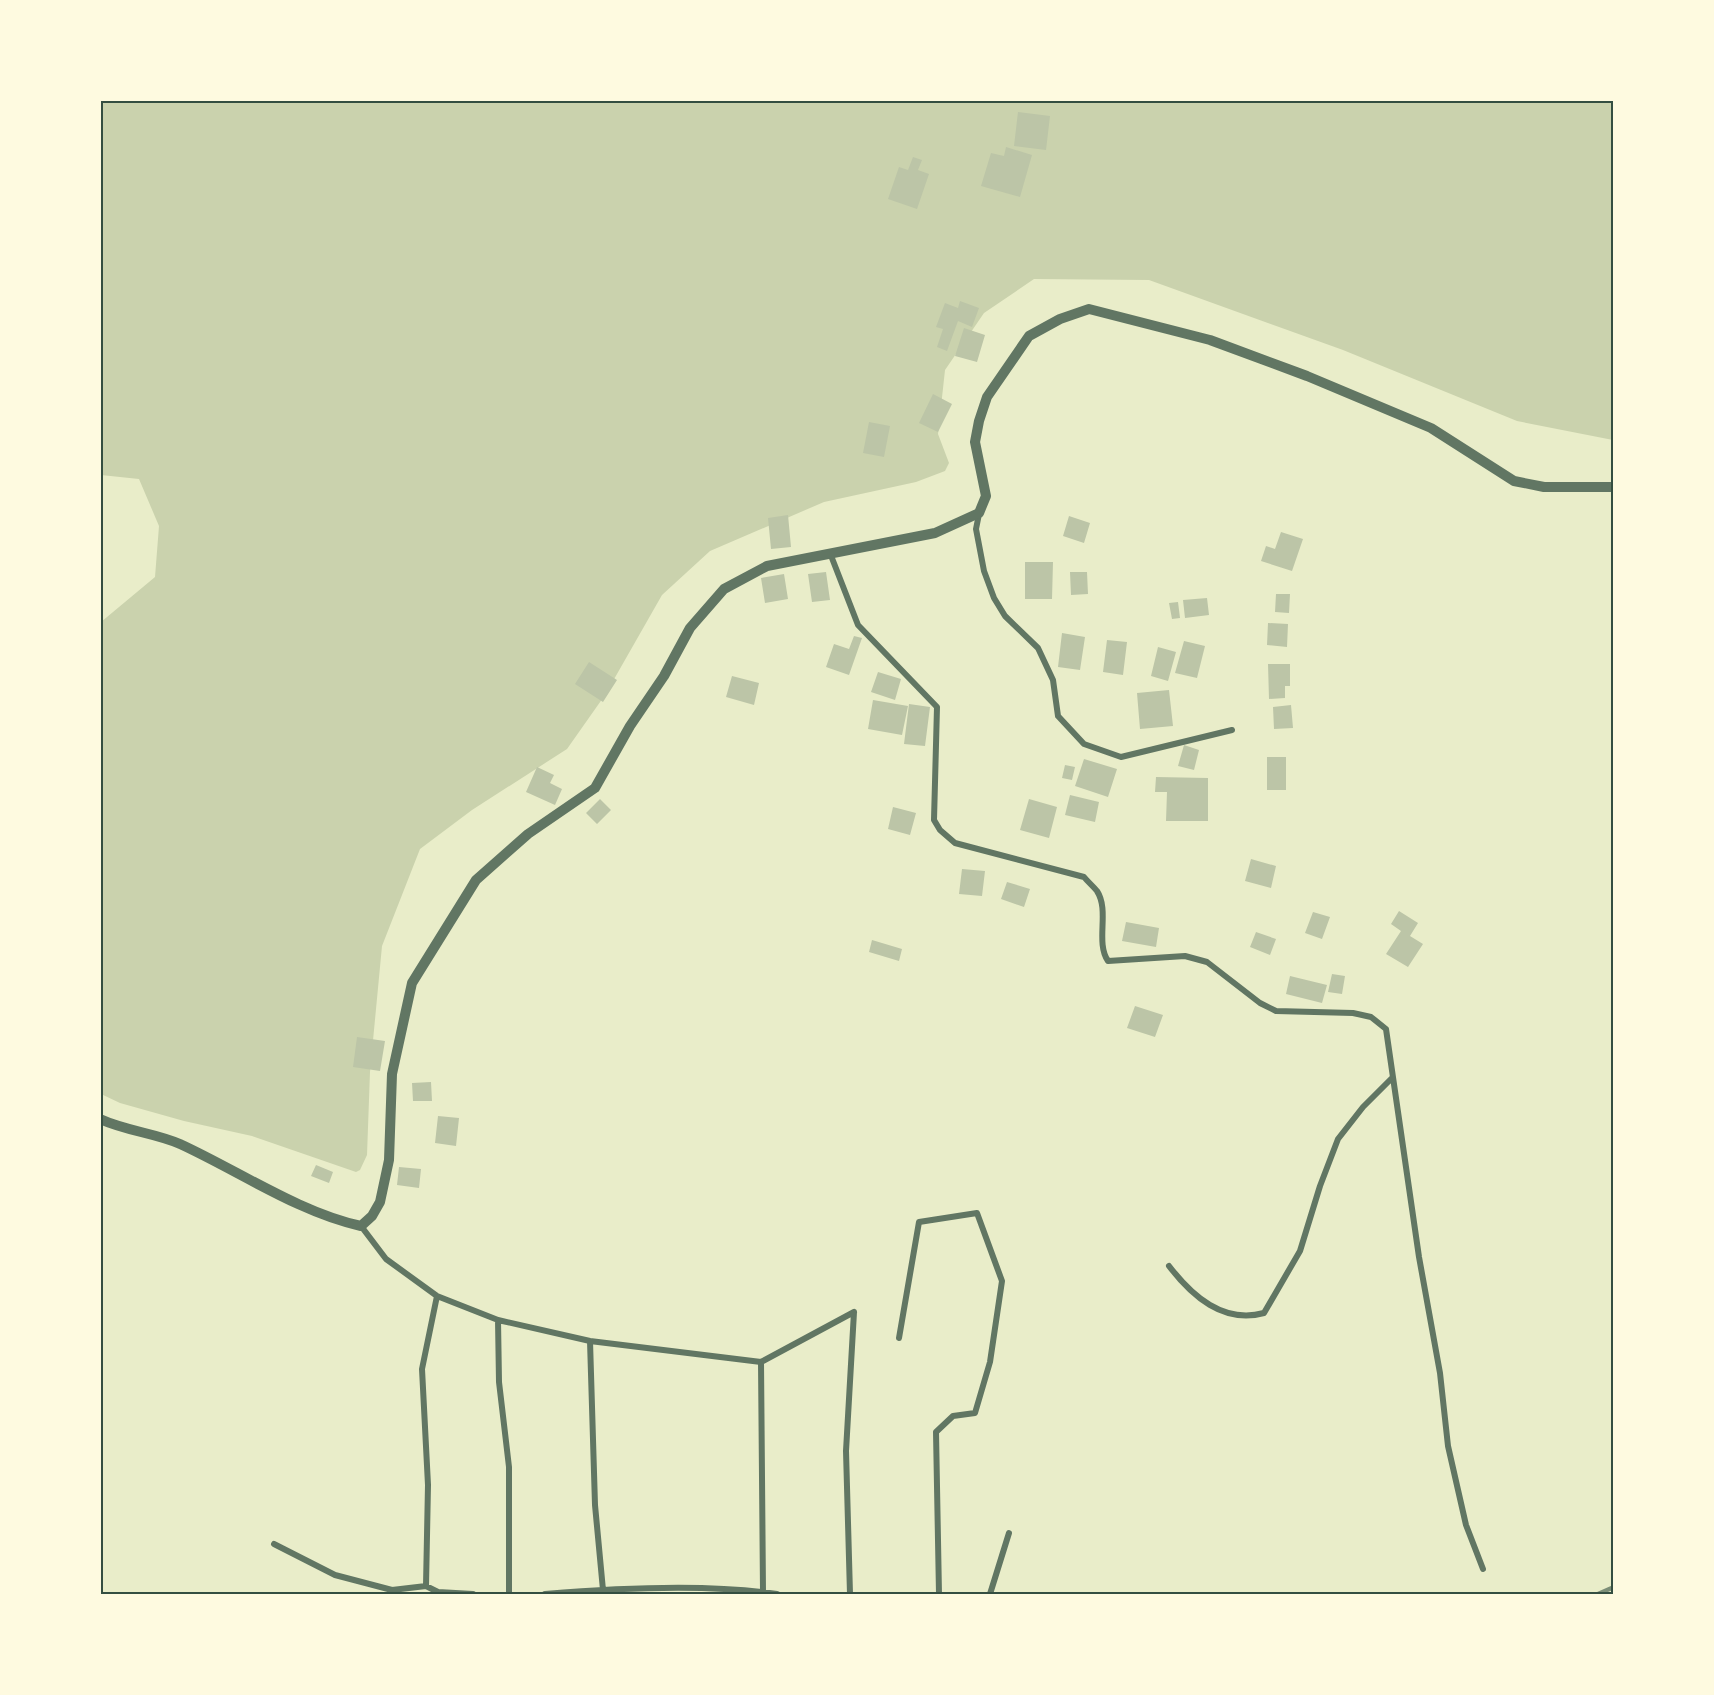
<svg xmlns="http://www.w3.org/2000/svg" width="1714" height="1695" font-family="Roboto,sans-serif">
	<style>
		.green { fill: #cad2ad }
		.building { fill: #bcc5a7 }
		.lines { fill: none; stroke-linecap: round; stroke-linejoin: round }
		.minor { stroke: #617663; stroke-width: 6 }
		.tertiary { stroke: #617663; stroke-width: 10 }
		.rail { stroke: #7c8e77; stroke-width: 4.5 }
		.neatline { fill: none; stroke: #344e41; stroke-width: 2 }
	</style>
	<rect width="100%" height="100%" fill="#e9edc9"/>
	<path class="green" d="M101,101h1512v339l-96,-19 -174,-71 -194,-70 -115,-1 -50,34 -39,57 -7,64 11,29 -4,8 -29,11 -92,20 -114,49 -48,44 -57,100 -38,54 -95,61 -52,39 -38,97 -12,126 -3,83 -7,15 -4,2 -104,-36 -68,-15 -64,-18 -19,-9v-472l54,-45 4,-51 -20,-47 -38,-4z"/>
	<path class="building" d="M1018,112l32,4 -4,34 -32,-4z
		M1006,147l26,8 -12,42 -39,-11 10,-33 13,3z
		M913,157l9,3 -4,10 11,4 -12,35 -29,-10 11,-32 9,3z
		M960,301l19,7 -7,19 -14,-6 -11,30 -10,-4 6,-18 -7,-2 9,-24 13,5z
		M964,328l21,7 -8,27 -22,-6z
		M933,394l19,10 -14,28 -19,-9z
		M869,422l21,4 -6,31 -21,-4z
		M788,515l3,32 -20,2 -3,-31z
		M1069,516l21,7 -6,20 -21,-7z
		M1281,532l22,7 -11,32 -31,-10 5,-15 9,3z
		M1025,562h28l-1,37h-27z
		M826,572l4,28 -18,2 -4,-28z
		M1070,572h17l1,22 -17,1z
		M784,574l4,25 -23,4 -4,-25z
		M1276,594h14l-1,19 -14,-1z
		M1207,598l2,17 -24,3 -2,-18z
		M1178,602l2,16 -8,1 -3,-16z
		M1268,623l20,1 -1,23 -20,-2z
		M1062,633l23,4 -5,33 -22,-3z
		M854,636l8,2 -13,37 -23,-8 8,-23 15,5z
		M1107,640l20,2 -4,33 -20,-3z
		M1184,641l21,5 -8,32 -22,-5z
		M1158,647l18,5 -8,29 -17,-5z
		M589,662l28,18 -14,22 -28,-18z
		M1268,664h22v22h-5v12l-16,1z
		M878,672l23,7 -6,21 -24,-8z
		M732,676l27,7 -5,22 -28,-8z
		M1169,690l4,36 -33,3 -3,-36z
		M873,700l35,6 -6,29 -34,-6z
		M909,704l21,3 -5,39 -21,-2z
		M1291,705l2,23 -19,1 -1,-22z
		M1184,745l15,5 -5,20 -16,-4z
		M1267,757h19v33h-19z
		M1084,759l33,10 -9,28 -33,-11z
		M1065,765l10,2 -3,13 -10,-2z
		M537,767l17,8 -4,8 12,6 -7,16 -29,-13z
		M1156,777l52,1v43h-42l1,-29h-12z
		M1070,795l29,7 -4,20 -30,-7z
		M600,799l11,11 -14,14 -11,-11z
		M1029,799l28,8 -8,31 -29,-8z
		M893,807l23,6 -6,22 -22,-6z
		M1251,859l25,7 -5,22 -26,-7z
		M962,869l23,2 -3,25 -23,-2z
		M1007,882l23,7 -6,18 -23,-8z
		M1399,911l19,12 -8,13 13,8 -15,23 -22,-13 15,-23 -10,-7z
		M1313,912l17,5 -8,22 -17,-6z
		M1126,922l33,6 -3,19 -34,-6z
		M1256,932l20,7 -6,16 -20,-8z
		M872,940l30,9 -3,12 -30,-9z
		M1332,974l13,2 -3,18 -14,-2z
		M1290,976l37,9 -5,18 -36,-9z
		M1135,1006l28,9 -8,22 -28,-9z
		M357,1037l28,4 -5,30 -27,-4z
		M431,1082l1,19h-19l-1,-18z
		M438,1116l21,2 -3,28 -21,-3z
		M316,1165l17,7 -4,11 -18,-7z
		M399,1167l22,2 -2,19 -22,-3z"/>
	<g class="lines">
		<path class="minor" d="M979,514l-3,15 8,42 10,27 11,18 33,32 15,32 5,36 26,28 37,13 111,-27
			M830,553l28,72 79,82 -3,113 6,10 15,13 129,34c4,5 9,9 13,14 13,20 -2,51 11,70l77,-5 22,6 53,41 16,8 77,2 18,4 15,12 33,228 21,116 8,73 18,79 17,44
			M361,1226l25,33 51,37 61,24 92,21 171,21 93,-50
			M1169,1266c23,30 54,58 95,47l36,-62 20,-65 18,-47 25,-32 29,-29
			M498,1320l1,62 10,85v127
			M899,1338l20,-116 58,-9 25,68 -12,81 -15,51 -22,3 -17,16 3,162
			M590,1341l5,164 8,85
			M761,1362l2,230
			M274,1544l61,31 57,15 34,-4 12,6 35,2
			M426,1586l2,-101 -6,-116 15,-73
			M545,1594c71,-6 161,-11 232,0
			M850,1594l-4,-143 8,-139
			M990,1594l19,-61"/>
		<path class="tertiary" d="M100,1119c26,12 55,14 80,25 57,26 120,69 181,82l11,-10 8,-14 9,-42 3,-86 20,-91 64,-103 52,-46 67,-46 35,-62 34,-50 26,-48 34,-39 43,-23 168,-33 44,-20 7,-17 -11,-54 4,-21 8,-24 42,-61 31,-17 29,-10 121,31 97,36 124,52 83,53 30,6h70"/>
		<path class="rail" d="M1598,1594l16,-7"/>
	</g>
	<rect width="1714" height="1695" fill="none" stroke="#fefae0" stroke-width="204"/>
	<rect x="102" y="102" width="1510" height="1491" class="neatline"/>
</svg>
